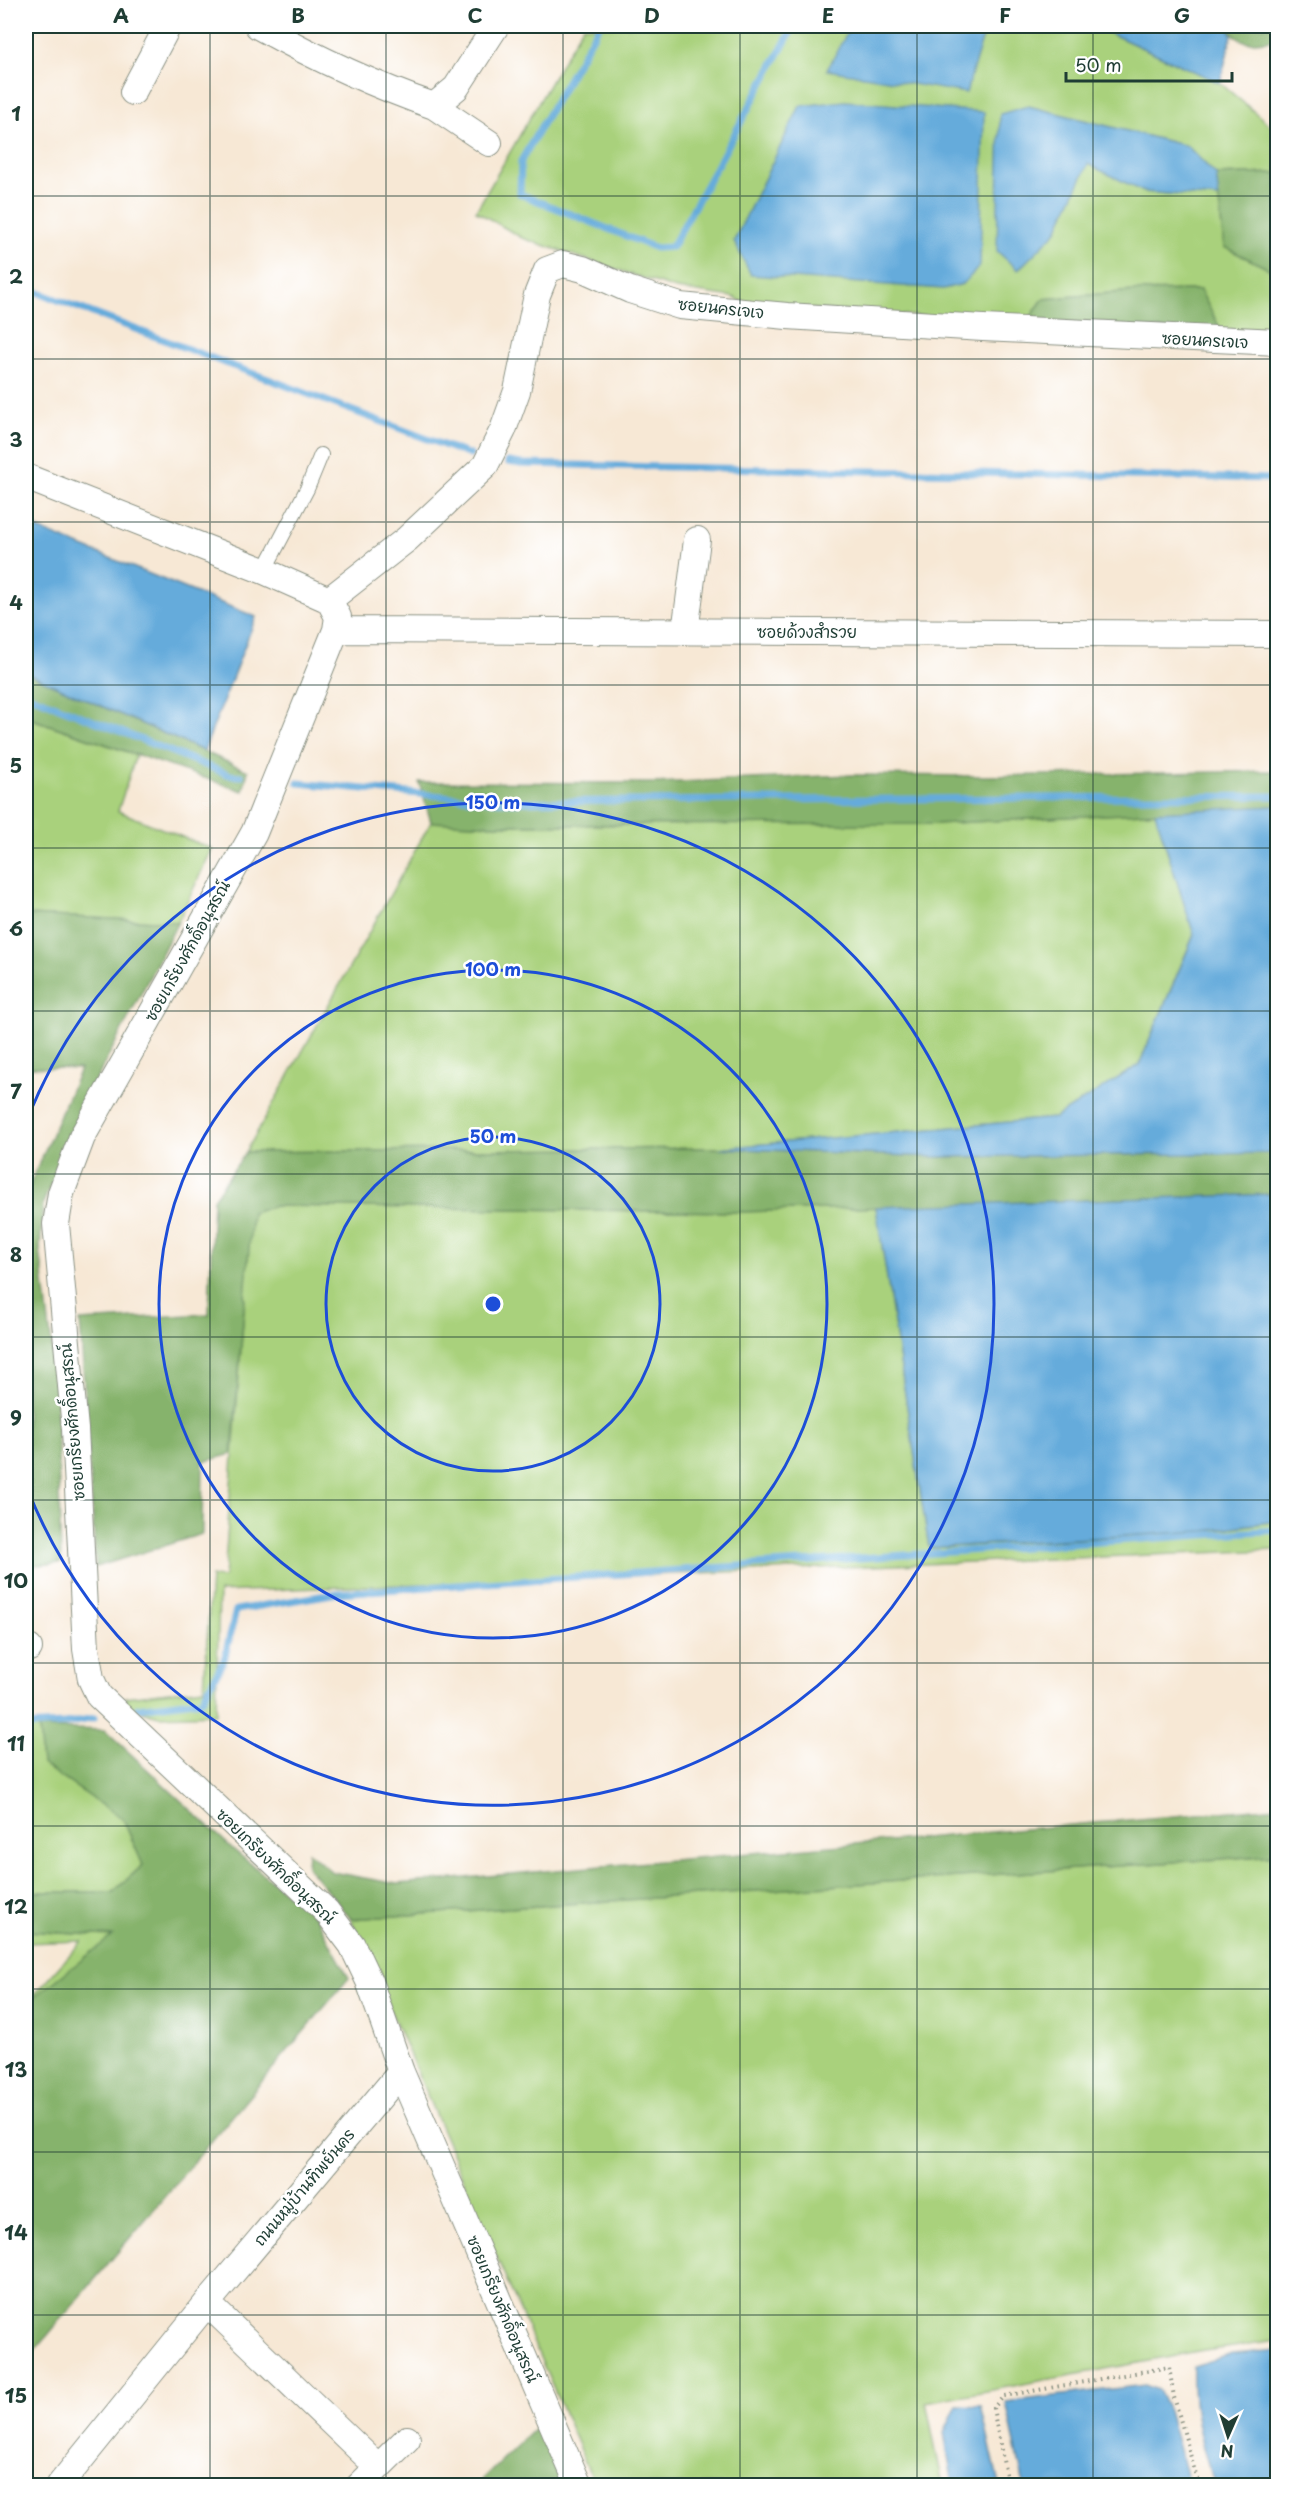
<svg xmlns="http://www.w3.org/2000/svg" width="1303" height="2511" font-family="'Playpen Sans','Playpen Sans Thai',sans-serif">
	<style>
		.green { fill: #a9d17c; stroke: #648758; stroke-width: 1.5 }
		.forest { fill: #86b36c; stroke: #527850; stroke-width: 1.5 }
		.water { fill: #65abdb; stroke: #427488; stroke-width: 1.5 }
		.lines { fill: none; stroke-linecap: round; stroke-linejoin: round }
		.stream { stroke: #65abdb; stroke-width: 7 }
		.service-casing { stroke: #8b9284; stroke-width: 16 }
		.minor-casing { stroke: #8b9284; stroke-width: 28 }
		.path { stroke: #8b9284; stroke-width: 4; stroke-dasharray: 1.5 4.5; stroke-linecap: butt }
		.service { stroke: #fff; stroke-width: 14 }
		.minor { stroke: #fff; stroke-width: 26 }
		.grid { fill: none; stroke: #1f3d34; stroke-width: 1.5; stroke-opacity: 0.55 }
		.ring { fill: none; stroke: #1d4ed8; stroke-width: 3 }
		.labels { text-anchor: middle; stroke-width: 5; stroke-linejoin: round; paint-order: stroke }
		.street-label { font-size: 16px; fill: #1f3d34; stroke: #fff }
		.centre { fill: #1d4ed8; stroke: #fff; stroke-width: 3 }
		.ring-label { font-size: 18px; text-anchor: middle; font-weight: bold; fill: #1d4ed8; stroke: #fff; stroke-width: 5; stroke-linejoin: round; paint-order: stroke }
		.neatline { fill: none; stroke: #1f3d34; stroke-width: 2 }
		.grid-label { font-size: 20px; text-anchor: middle; font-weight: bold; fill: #1f3d34 }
	</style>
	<rect width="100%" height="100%" fill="#fff"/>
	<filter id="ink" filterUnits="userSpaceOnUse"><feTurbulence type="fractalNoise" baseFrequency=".0167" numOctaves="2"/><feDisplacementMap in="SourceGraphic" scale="12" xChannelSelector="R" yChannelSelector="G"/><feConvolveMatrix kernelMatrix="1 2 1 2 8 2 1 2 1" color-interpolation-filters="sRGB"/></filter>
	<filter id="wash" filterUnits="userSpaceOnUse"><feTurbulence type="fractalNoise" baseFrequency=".008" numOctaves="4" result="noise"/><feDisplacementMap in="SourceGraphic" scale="24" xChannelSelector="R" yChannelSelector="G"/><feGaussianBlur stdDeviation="1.35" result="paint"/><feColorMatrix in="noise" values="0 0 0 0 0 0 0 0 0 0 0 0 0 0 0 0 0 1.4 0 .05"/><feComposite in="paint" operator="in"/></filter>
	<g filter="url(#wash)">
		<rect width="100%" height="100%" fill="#f7e8d5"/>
		<path class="green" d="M583,26h511l126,57 57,48v42l-61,2 -29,-29 -159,-40 28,126 32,-69 56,29 75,6 5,49 47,23 6,25v36l-55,1 -22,-42 -66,1 -91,8 -16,24 -279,-18 -15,-8 -57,-8 -154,-51 -46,-27z
			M26,717l110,38 -18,56 94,38 -34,73 -152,-7z
			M1155,812l39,122 -55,131 -84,53 -336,30 -473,4 185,-330 66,3 437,-1z
			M275,1206l465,6 136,-5 53,341 276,-17 72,-10v29l-1058,42 -3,122 -57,2 -33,-9v-10l78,-9 7,-111 13,1 27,-365z
			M26,1728h13l3,36 81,55 20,46 -30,27h-87z
			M1277,1855v486l-73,10 -278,51 17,83h-348l-244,-566z
			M26,1931l87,5 -87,68 56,-63 -56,2z"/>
		<path class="forest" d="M1227,26h50v13c-21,3 -37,9 -50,-13z
			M1277,173v95l-6,2 -47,-23 -8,-72z
			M1200,290l22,42 -195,-9 16,-24 91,-8z
			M26,673l222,98 -5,20 -217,-74z
			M1277,771l1,35 -344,18 -437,1 -66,-3 -12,-40 234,1 199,-8 135,1z
			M26,915l152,7 -89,172 -46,109 -3,46 16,132 5,182 -35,3v-39l5,-33 -5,-16v-284l54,-125 -54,-2z
			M719,1148l217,9 341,-4v41l-537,18 -465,-6 -23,7 -20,241 -29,8 -1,72 -106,33 -16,-246 129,-7 4,-115 33,-47z
			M39,1728l66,2 130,121 81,66 33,61 -323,383v-357l86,-68 -86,-5v-39h87l30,-27 -20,-46 -81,-55z
			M1277,1807v48l-926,64 -44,-53 1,-14 24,20 65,12z
			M538,2425l25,60h-86z"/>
		<path class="water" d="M851,26h135l-20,67 -139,-23z
			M1094,26h133l5,9 -12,48z
			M845,101l139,11 -4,154 -17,18 -20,5 -192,-14 -17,-34 66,-135z
			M1028,106l159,40 29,29 3,23 -75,-6 -56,-28 -32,68 -38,38 -21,-19 3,-137z
			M26,524l230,93 -52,134 -178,-78z
			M1277,806v347l-341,4 -217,-9 336,-30 84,-53 55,-130 -39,-123z
			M1277,1194v327l-72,10 -276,17 -53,-341z
			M1277,2350v135h-62c-14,-39 -24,-77 -22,-119l40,-12z
			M1145,2385l13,5 10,21 21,74h-165l-18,-83z
			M957,2405l24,1 18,79h-46l-9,-53z"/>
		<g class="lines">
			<path class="stream" d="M599,26l-78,135 -1,33 136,54 16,-1 122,-221
				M26,288l444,167
				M508,462l13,2 757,15
				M26,694l204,81 11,1
				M298,783l210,19 770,-6
				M138,1708l64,-8 22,-40 12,-50 102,-17 940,-63
				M26,1726l39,-2 29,-6"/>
		</g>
	</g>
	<g filter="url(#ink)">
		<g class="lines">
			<defs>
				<path id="service" d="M264,571l43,-82 14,-34"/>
				<path id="minor" d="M258,26c56,31 115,59 176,80l22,-18 40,-62
					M133,92l35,-66
					M434,106l55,37
					M26,477l238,94 65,29 9,17 -2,13 -82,203 -172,304 -21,56 -5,31 19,205 11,220 5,30 8,17 228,216 25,33 17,36 32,91 178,414
					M329,600l78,-61 78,-73 18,-36 14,-39 20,-96 10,-25 16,-6 20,5 47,21 50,16 107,10 196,12 295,14
					M336,630l942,4
					M685,632l12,-92
					M26,1648h3
					M207,2303l171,164
					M59,2486l148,-183 194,-231
					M359,2486l48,-47"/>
			</defs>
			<use href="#service" class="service-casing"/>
			<use href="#minor" class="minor-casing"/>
			<path class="path" d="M1008,2486l-15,-78 11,-12 165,-29 5,30 25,89"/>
			<use href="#service" class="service"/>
			<use href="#minor" class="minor"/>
		</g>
	</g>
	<path class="grid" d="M210,26v2460M386,26v2460M563,26v2460M740,26v2460M917,26v2460M1093,26v2460M26,196h1252M26,359h1252M26,522h1252M26,685h1252M26,848h1252M26,1011h1252M26,1174h1252M26,1337h1252M26,1500h1252M26,1663h1252M26,1826h1252M26,1989h1252M26,2152h1252M26,2315h1252"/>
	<g class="ring">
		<circle cx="493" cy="1304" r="167"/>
		<circle cx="493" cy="1304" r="334"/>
		<path d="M27 1120A501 501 0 1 1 27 1488"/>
	</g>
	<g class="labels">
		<g class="street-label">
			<text transform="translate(721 308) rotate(6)" y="6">ซอยนครเจเจ</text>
			<text transform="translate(1205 340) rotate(3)" y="6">ซอยนครเจเจ</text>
			<text x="807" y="638">ซอยด้วงสำรวย</text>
			<text transform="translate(187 951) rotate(-61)" y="6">ซอยเกรียงศักดิ์อนุสรณ์</text>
			<text transform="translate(72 1422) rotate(-95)" y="6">ซอยเกรียงศักดิ์อนุสรณ์</text>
			<text transform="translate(276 1866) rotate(44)" y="6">ซอยเกรียงศักดิ์อนุสรณ์</text>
			<text transform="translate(304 2187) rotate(-50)" y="6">ถนนหมู่บ้านทิพย์นคร</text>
			<text transform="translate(503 2309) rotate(67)" y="6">ซอยเกรียงศักดิ์อนุสรณ์</text>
		</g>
	</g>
	<circle cx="493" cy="1304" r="9" class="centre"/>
	<g class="ring-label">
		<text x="493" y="809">150 m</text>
		<text x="493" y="976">100 m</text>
		<text x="493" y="1143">50 m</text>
	</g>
	<rect width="1303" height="2511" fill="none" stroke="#fff" stroke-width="66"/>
	<g transform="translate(1228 2436) rotate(183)" stroke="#ffffff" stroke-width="4.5" paint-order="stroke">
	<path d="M0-4.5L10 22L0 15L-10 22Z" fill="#1f3d34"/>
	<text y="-9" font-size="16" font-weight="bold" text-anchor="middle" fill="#1f3d34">N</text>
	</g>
	<path d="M1066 72v9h166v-9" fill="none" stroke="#1f3d34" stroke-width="3"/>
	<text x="1075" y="72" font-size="18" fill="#1f3d34" stroke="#ffffff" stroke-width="4.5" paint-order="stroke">50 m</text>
	<rect x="33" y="33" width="1237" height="2445" class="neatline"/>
	<g class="grid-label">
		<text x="121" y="23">A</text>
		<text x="298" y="23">B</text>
		<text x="475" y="23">C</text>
		<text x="652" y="23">D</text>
		<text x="828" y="23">E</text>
		<text x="1005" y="23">F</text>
		<text x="1182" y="23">G</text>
		<text x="16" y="121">1</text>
		<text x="16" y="284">2</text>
		<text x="16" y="447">3</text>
		<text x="16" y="610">4</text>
		<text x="16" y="773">5</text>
		<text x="16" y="936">6</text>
		<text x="16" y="1099">7</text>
		<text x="16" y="1262">8</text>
		<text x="16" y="1425">9</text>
		<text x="16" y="1588">10</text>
		<text x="16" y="1751">11</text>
		<text x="16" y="1914">12</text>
		<text x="16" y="2077">13</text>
		<text x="16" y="2240">14</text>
		<text x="16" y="2403">15</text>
	</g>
</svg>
